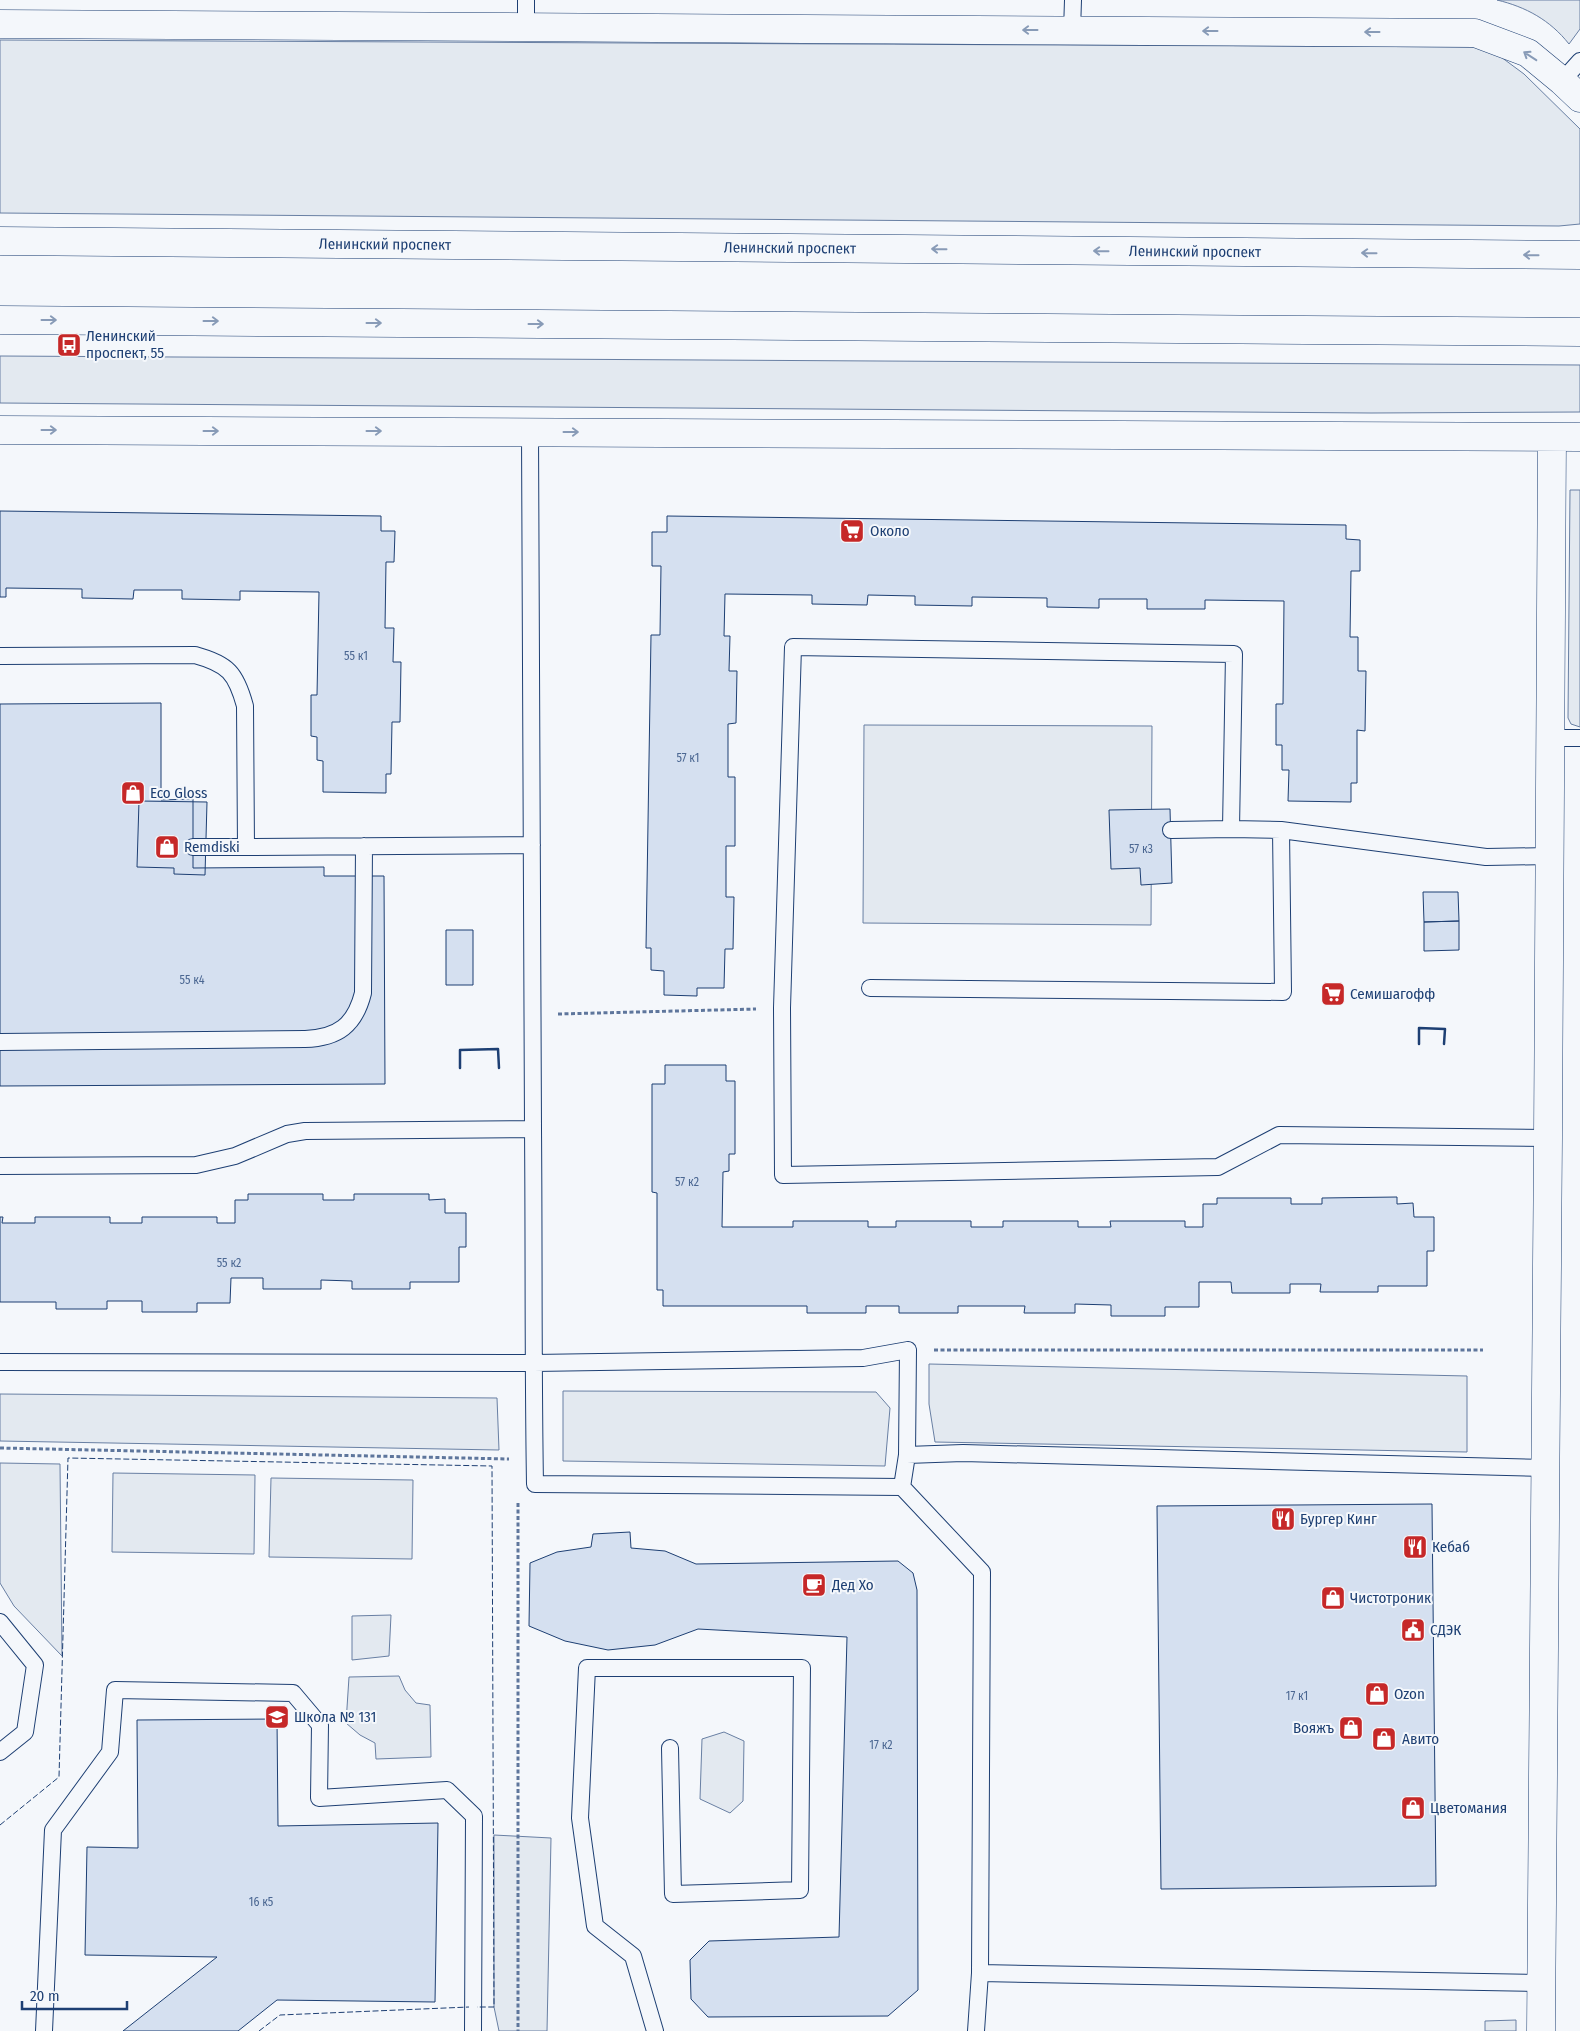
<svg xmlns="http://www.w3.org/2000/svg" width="1580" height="2031" font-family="'Fira Sans Condensed',sans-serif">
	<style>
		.green { fill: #e3e9f0; stroke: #687fa3 }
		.building { fill: #d5e0f0; stroke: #1d3f73 }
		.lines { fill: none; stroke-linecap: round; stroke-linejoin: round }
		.service-casing { stroke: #1d3f73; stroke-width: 18 }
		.minor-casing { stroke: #1d3f73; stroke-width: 29 }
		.tertiary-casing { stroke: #1d3f73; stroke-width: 29 }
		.path { stroke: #5e769c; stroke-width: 3; stroke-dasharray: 4 2.5; stroke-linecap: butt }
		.service { stroke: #f4f7fb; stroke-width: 16 }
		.minor { stroke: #f4f7fb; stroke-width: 28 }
		.tertiary { stroke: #f4f7fb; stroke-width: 28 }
		.fence { stroke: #1d3f73; stroke-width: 1; stroke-dasharray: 6 2.5; stroke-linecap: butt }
		.wall { stroke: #1d3f73; stroke-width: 2.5 }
		.oneway { stroke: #889bb7 }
		.labels { text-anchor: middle; stroke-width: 4; stroke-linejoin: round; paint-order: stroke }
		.number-label { font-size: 12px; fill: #4b6792 }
		.street-label { font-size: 15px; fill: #1d3f73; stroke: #f4f7fb }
		.poi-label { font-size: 15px; fill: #1d3f73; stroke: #f4f7fb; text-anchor: start }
	</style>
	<rect width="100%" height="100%" fill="#f4f7fb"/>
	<path class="green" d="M1497,0h83v29l-11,15c-19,-24 -43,-37 -72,-44z
		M0,40l1475,7 26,10 23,17 56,55v95l-21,2 -1559,-13z
		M0,356l1580,9v47l-209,1 -1371,-10z
		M1570,490h10v237l-9,-3 -3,-6z
		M864,725l288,1 -1,199 -288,-2z
		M929,1364l538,12v76l-532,-10 -6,-38z
		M563,1391l313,1 14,16 -5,58 -322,-5z
		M0,1394l497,4 2,52 -499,-9z
		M0,1463l60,1 2,192 -48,-50 -14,-23z
		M113,1473l142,2 -1,79 -142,-2z
		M271,1478l142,2 -1,79 -143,-2z
		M391,1615l-2,41 -37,4v-44z
		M399,1676l6,14 11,13 14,2 1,52 -55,2 -1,-16 -15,-8 -14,-12 3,-46z
		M724,1732l20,9 -1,60 -13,12 -30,-14 2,-60z
		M494,1835l57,3 -4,193h-48l-5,-24z
		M1516,2020v11h-31v-10z"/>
	<path class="building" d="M0,511l381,5v15h14l-1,31h-8l-1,66h9l-1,34h8l-1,60h-8l-1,52h-5v19l-63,-1v-31l-6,-1v-23l-6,-1v-41h6l2,-103 -79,-1v9l-58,-1v-9h-48l-1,9 -51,-1v-9l-76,-1v9h-6z
		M667,516l679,9v14l14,1v31h-9l-1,66h8v34h8l-1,60 -8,-1v53h-6v19l-63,-1 1,-31h-7v-25h-6v-41h7l1,-103 -79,-1v9h-58v-10h-48v9l-52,-1v-9l-75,-1v9l-57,-1v-9l-47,-1 -1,10 -55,-1v-9l-87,-1 -1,42h6l-1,35h8l-1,52 -8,1v53h7v69h-9v51h8l-1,52h-8l-1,39h-27v8l-33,-1v-24l-13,-1v-22h-5l5,-313h9l1,-69h-9v-34h15z
		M161,703v97l32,-1v69l131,-1v9h60l1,208 -385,2v-382z
		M139,801l68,1 -2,73 -31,-1v-6l-37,-1z
		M1170,809l2,74 -31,2 -1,-17 -29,1 -2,-59z
		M1423,892h35l1,29 -35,1z
		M1459,921v29l-35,1v-29z
		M446,930h27v55h-27z
		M665,1065h61v16h9v73h-6v17l-6,1 -1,55h71v-6h75v6h28v-6h75v6h32v-6h75v6h33l-1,-6h75v6h18v-23h14v-6h74v6h31v-6l75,-1v7l16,-1 1,14h20v34h-7v35h-49v6h-58l1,-8h-31v9h-58l-1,-11h-32v25h-34v9h-54v-11l-36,-1v9h-51l1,-7h-67v7h-59v-7h-33v7h-59v-7h-144v-16h-6v-97l-5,-1v-108h13z
		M248,1194h75v6h31v-6h75v6l16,-1v14h21v34h-7v35h-49v7h-58v-8l-31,-1v9h-58v-11h-32l-1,25h-33v9h-55v-11h-35v8h-51v-7h-56v-85h3l-1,6h33v-6h75v6h32v-6h75v6h18v-23h13z
		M1432,1504l4,382 -275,3 -4,-383z
		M630,1532l1,16 34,3 31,13 202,-3 15,12 4,17 1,400 -30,26 -180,1 -17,-18 -1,-39 19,-19 130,-4 8,-300 -149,-8 -43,16 -47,5 -43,-9 -36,-15 1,-63 27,-11 34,-5 2,-13z
		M277,1719l1,107 160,-3 -3,179 -158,-2 -39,31h-115l94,-74 -132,-2 2,-108 51,1 -1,-128z"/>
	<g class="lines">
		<defs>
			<path id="service" d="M526,0v27
				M1072,31l1,-31
				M1562,81l18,-20
				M0,656l195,-1c33,9 41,18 50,51l1,141 286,-2
				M1551,738h29
				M1171,830l60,-1
				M193,847h53
				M870,988l413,4 -2,-162
				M0,1042l305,-3c33,-1 50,-14 58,-46l1,-147
				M1548,1138l-269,-3 -61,32 -435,8 -1,-167 11,-361 441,7 -3,175 50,1 205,27 63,-1
				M0,1166l196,-1 39,-9 52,-22 18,-3 228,-2
				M0,1362l534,1 329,-5 45,-8 -1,105 -5,32 -367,-3c-2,-118 -1,-237 -2,-355l-3,-697
				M907,1455l56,-2 583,15
				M902,1487l80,85 -2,401 -4,58
				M0,1622l35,43 -10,67 -25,20
				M980,1973l561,10
				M44,2031l9,-201 57,-78 5,-62 178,3 27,32 -1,73 128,-8 27,26 -1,215
				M655,2031l-22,-75 -38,-30 -15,-108 7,-150h215l-2,222 -127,4 -3,-146"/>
			<path id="minor" d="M0,24l1475,9 53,20 34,28 18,17
				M0,430l1580,7
				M1541,2031l7,-893 4,-701"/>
			<g id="tertiary">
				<path id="s1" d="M0,241l1580,14"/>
				<path d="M0,320l1580,12"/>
			</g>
		</defs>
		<use href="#service" class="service-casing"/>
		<use href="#minor" class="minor-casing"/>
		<use href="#tertiary" class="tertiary-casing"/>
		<path class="path" d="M558,1014l198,-5
			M934,1350h549
			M0,1448l509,11
			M518,1503v528"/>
		<use href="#service" class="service"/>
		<use href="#minor" class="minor"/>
		<use href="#tertiary" class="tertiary"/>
		<path class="fence" d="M0,1825l59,-48 9,-319 424,8 2,541h-17
			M259,2031l21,-16 189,-8"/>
		<path class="wall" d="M1419,1044v-16l26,1 -1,15
			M460,1068v-18l38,-1 1,19"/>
	</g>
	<defs><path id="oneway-shaft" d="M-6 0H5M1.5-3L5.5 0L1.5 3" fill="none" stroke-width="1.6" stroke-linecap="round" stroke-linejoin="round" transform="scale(1.25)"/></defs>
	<g class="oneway">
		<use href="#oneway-shaft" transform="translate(1030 30) rotate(-180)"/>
		<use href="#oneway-shaft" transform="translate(1210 31) rotate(-180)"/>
		<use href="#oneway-shaft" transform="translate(1372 32) rotate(-180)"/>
		<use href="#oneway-shaft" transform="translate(1530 56) rotate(-147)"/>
		<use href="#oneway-shaft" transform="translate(939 249) rotate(-179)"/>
		<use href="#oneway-shaft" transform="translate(1101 251) rotate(-179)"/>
		<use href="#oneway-shaft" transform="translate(1369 253) rotate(-179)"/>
		<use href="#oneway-shaft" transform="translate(1531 255) rotate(-179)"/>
		<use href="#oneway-shaft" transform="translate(49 320)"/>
		<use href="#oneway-shaft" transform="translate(211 321)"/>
		<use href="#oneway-shaft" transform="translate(374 323)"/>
		<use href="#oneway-shaft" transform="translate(536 324)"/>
		<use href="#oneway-shaft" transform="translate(49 430)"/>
		<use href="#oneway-shaft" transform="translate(211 431)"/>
		<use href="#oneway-shaft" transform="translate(374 431)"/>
		<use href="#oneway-shaft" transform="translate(571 432)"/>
	</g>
	<defs>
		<symbol id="bus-square" viewBox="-11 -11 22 22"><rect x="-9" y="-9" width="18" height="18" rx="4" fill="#c62828" stroke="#f4f7fb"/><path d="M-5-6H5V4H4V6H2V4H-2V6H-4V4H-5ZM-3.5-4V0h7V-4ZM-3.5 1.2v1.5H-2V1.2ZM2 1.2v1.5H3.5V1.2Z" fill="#fff"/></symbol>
		<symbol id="supermarket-square" viewBox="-11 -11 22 22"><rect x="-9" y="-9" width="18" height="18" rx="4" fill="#c62828" stroke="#f4f7fb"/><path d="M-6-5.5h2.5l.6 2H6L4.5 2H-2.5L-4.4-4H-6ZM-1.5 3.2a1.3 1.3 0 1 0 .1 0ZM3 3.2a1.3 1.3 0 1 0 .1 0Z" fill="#fff"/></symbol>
		<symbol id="shop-square" viewBox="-11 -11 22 22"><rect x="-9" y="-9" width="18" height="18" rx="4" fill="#c62828" stroke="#f4f7fb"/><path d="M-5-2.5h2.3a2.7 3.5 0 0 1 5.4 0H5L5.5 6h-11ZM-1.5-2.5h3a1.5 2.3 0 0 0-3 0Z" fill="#fff"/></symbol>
		<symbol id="restaurant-square" viewBox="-11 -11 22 22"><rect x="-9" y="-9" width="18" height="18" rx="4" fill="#c62828" stroke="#f4f7fb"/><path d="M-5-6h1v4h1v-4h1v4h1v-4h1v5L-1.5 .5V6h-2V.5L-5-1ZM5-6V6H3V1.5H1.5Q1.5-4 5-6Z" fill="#fff"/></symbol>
		<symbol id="cafe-square" viewBox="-11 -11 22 22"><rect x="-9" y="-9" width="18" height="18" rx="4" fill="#c62828" stroke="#f4f7fb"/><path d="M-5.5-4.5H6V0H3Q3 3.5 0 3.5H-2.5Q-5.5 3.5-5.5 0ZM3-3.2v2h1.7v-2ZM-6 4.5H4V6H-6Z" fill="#fff"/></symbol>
		<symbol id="civic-square" viewBox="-11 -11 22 22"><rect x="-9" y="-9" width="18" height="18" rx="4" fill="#c62828" stroke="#f4f7fb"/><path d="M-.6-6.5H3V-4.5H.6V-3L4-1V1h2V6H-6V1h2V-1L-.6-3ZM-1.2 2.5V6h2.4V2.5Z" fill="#fff"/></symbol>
		<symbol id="school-square" viewBox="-11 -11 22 22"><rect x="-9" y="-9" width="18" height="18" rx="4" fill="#c62828" stroke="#f4f7fb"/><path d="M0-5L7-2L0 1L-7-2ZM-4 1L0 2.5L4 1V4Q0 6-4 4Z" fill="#fff"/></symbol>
	</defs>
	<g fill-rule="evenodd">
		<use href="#bus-square" x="55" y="331" width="28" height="28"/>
		<use href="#supermarket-square" x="838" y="517" width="28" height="28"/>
		<use href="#shop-square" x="119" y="779" width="28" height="28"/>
		<use href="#shop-square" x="153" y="833" width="28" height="28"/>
		<use href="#supermarket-square" x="1319" y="980" width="28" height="28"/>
		<use href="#restaurant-square" x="1269" y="1505" width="28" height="28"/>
		<use href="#restaurant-square" x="1401" y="1533" width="28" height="28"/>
		<use href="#cafe-square" x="800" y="1571" width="28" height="28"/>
		<use href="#shop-square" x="1319" y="1584" width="28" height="28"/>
		<use href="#civic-square" x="1399" y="1616" width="28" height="28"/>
		<use href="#shop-square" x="1363" y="1680" width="28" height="28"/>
		<use href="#school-square" x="263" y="1703" width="28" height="28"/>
		<use href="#shop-square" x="1337" y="1714" width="28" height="28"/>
		<use href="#shop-square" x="1370" y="1725" width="28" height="28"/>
		<use href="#shop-square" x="1399" y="1794" width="28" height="28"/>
	</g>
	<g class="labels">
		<g class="number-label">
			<text x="356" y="660">55 к1</text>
			<text x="688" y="762">57 к1</text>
			<text x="1141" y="853">57 к3</text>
			<text x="192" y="984">55 к4</text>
			<text x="687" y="1186">57 к2</text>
			<text x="229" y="1267">55 к2</text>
			<text x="1297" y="1700">17 к1</text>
			<text x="881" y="1749">17 к2</text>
			<text x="261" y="1906">16 к5</text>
		</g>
		<g class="street-label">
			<text dy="5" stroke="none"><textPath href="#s1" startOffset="385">Ленинский проспект</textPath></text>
			<text dy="5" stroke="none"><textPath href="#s1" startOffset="790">Ленинский проспект</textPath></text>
			<text dy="5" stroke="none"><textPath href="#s1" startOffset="1195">Ленинский проспект</textPath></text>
		</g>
		<g class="poi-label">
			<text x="86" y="341">Ленинский<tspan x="86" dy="17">проспект, 55</tspan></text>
			<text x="870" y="536">Около</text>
			<text x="150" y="798">Eco Gloss</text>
			<text x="184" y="852">Remdiski</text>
			<text x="1350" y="999">Семишагофф</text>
			<text x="1300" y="1524">Бургер Кинг</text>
			<text x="1432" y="1552">Кебаб</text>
			<text x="832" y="1590">Дед Хо</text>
			<text x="1350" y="1603">Чистотроник</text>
			<text x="1430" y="1635">СДЭК</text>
			<text x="1394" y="1699">Ozon</text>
			<text x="294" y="1722">Школа № 131</text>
			<text x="1334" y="1733" text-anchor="end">Вояжъ</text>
			<text x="1402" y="1744">Авито</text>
			<text x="1430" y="1813">Цветомания</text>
		</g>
	</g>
	<path d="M22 2001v8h105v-8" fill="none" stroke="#1d3f73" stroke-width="2.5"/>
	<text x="30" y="2001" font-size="15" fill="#1d3f73" stroke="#f4f7fb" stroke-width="4" paint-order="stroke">20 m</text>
</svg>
